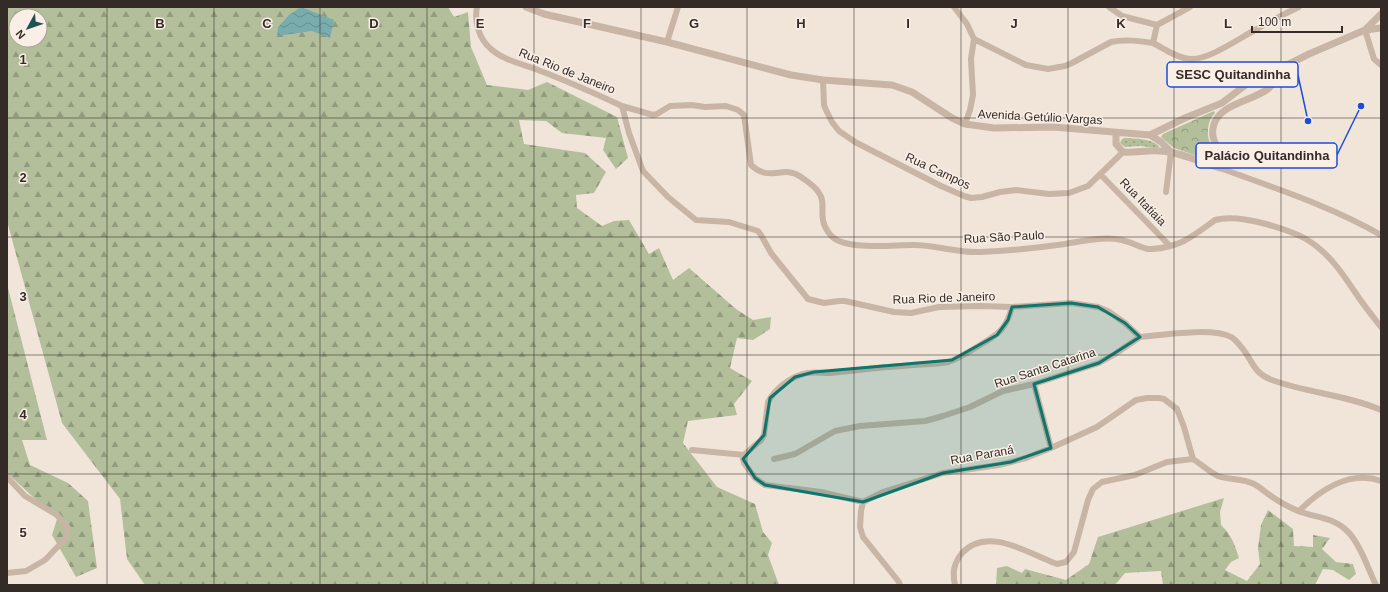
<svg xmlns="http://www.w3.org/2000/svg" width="1388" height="592" font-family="Arial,sans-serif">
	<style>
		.grass { fill: url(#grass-dots) }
		.forest { fill: url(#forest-firs); fill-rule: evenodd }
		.park { fill: url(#park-crowns) }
		.water { fill: url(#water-waves) }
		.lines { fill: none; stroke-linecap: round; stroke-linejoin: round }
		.minor { stroke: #c8b5a6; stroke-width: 6 }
		.tertiary { stroke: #c8b5a6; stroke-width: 7 }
		.marked { fill: #0f766e; fill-opacity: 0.2; stroke: #0f766e; stroke-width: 3; stroke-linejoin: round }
		.grid { fill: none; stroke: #342b27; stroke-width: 1; stroke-opacity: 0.55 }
		.labels { text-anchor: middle; stroke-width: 3; stroke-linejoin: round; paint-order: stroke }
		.street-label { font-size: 12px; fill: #342b27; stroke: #f9efe6 }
		.grid-label { font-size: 13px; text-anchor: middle; font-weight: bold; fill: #342b27; stroke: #f9efe6; stroke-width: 3; stroke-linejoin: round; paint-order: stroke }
		.leader { fill: none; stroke: #1d4ed8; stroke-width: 1.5 }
		.callout-dot { fill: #1d4ed8; stroke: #f9efe6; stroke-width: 1.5 }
		.callout { fill: #f9efe6; stroke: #1d4ed8; stroke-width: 1.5 }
		.callout-label { font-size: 13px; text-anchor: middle; font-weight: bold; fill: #342b27 }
	</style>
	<defs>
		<pattern id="grass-dots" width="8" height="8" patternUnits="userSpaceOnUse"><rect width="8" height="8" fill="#b3bf9a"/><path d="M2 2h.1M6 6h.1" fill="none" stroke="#929b7e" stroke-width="1.8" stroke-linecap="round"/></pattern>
		<pattern id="forest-firs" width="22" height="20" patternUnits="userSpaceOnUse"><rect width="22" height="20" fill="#b3bf9a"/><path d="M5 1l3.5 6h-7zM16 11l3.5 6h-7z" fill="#929b7e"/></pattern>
		<pattern id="park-crowns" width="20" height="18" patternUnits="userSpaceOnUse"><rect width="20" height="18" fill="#b3bf9a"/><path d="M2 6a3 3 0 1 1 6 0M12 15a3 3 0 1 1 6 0" fill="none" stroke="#929b7e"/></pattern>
		<pattern id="water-waves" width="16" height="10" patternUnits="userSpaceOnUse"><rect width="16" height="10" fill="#79acad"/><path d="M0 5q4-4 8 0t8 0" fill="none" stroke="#648c8d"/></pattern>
	</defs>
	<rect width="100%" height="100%" fill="#f1e5da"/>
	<path class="grass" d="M1125,138c12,1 25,0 34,8l-1,2 -18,-2 -15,1 -5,-4 2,-4z"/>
	<path class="forest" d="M7,7h441l6,10 14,-5 3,35 16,38 41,5 19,-8 70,35 11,41 -12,11 -13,-19 3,-12 -44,-5 -16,-12 -27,-1 5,24 61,9 21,19 -12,21 -18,2 1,13 25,18 12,-5 15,-1 20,34 10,-6 14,32 16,-12 47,41 17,11 18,-3 -1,12 -17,11 -16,-2 -7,30 22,13 -18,23 3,11 -49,6 -5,22 34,44 38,17 8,28 9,11 -4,12 11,30h-634l-18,-26 -7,-60 -58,-76 -55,-202zM16,16h24v24h-24z
		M7,284l40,156h-25l8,25 38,18 20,18 9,67 -21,9 -24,-42 5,-16 -50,-46z
		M1224,498l-4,14 1,13c10,9 14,20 18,33l-8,4 -6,8 22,11 13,-17 -2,-16 3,-23 7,-15 25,19 1,17 19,1v-12l17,3 -8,11 14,13 17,2 3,10 -7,6 -16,-10 -10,-1 -8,16h-152l-2,-14 -36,2 -10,12h-119l1,-17 10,-2 15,7 3,-4 41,11 23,-16 9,-27z"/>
	<path class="park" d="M1214,111l1,2c-12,13 -7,31 2,44l-2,3 -3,1 -38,-13 -13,-11 2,-3z"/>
	<path class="water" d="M301,7l33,13 -4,18 -18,-7 -35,5 1,-9 11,-12z"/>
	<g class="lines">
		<path class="minor" d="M477,7c-3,15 2,32 14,42 12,11 31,15 47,21 29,11 56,23 84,36l7,27 14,38 25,26 28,23 33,2 29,9 3,4 10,18 37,46 16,4 15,-2h6l49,11 17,1 28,-6 41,-1 32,1 59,-4 14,2 13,2 10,4 17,12 15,14c21,-2 73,-10 91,0 4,2 8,7 11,11 11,13 11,25 30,32 35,13 75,15 109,30
			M954,7l13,17 7,15 52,26 22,4 17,-3 7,-3 39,-21c14,-3 28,-1 42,1
			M1109,7l13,9 35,9 -4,18c12,6 24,15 37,16 19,1 48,-20 65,-29 14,-8 29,-16 44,-23
			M1157,25l33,-18
			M1365,30l9,29 7,6
			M667,42l11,-35
			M823,80l1,25 2,5 6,12 7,9 16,11 86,44 23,10 7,2 11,-1 18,-5 16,-2 33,4 20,-1 19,-7 35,-34
			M622,106l31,9 4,-1 13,-8 22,-1 13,2 21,-1 12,4 6,5 7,50c19,18 32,-1 50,12 6,4 15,10 18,16 6,8 2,18 4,27 1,8 8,18 16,21 19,8 54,4 75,4 22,0 43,8 66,7 29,-1 57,-4 85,-8 18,-3 39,-8 57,-4 9,2 17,7 26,9h4c29,-2 41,-13 63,-29 15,-4 36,0 51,4 14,4 28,8 40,15 24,14 38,37 53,59 7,10 15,20 22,29
			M965,124l5,-14 3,-15 -2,-36 3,-20
			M1220,168c54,20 111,38 161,67
			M1100,174l70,72
			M1166,192l5,-40
			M1012,307c-6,22 -13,27 -32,38 -10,6 -21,14 -32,17 -15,3 -30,2 -45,4 -25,1 -49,5 -73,7 -9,0 -18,-2 -27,1 -14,4 -28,15 -35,28l-4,33 -3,5 -17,15 -1,4 1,4 11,15 10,7 56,7 42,10 20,-10 60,-19 56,-8 27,-7 25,-10 46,-21 39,-27 11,-2h12l5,1 13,10 7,18 9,32
			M1034,384l17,64
			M692,450l52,5
			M774,459l21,-5 40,-23 25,-5 65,-5 18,-5 27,-9 33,-16 31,-7 65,-21 16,-9 25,-17
			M7,477l18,19 32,19 11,13 -2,10 -21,22 -19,11 -19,2
			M863,502l-2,9 -1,16 3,10 36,45 1,3
			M1299,511c21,-21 51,-41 82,-30
			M955,585c-3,-13 -1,-22 7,-32 26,-28 67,1 95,11l9,-2 8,-10 14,-52 5,-11 9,-7 33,-7 32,-13 26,-3c8,5 16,13 25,17 11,4 25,2 36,8 6,3 11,8 17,12 8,6 18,11 27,15 18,7 38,6 52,23 12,14 18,35 26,51"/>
		<path class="tertiary" d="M526,7l18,7 123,28 124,33 32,5 69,5 20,7 40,26 13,6 29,4 59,-1 97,8 11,7 10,10
			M1365,30l16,-16
			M1116,133v11l7,8c12,1 24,-2 37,-1 20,1 40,11 60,17 4,-20 -12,-25 -6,-44 7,-21 40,-23 55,-36 6,-5 7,-12 10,-19
			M1150,135l35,-17 37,-15 34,-26 10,-6 13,-2 30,-15 56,-24 16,-2"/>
	</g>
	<path class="marked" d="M1071,303l27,4 27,16 15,14 -41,26 -65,21 17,64 -40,14 -68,11 -80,29 -98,-17 -10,-7 -12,-19 21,-24 6,-37 25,-21 19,-5 138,-12 45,-25 11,-15 4,-13z"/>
	<path class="grid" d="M107,7v578M214,7v578M320,7v578M427,7v578M534,7v578M641,7v578M747,7v578M854,7v578M961,7v578M1068,7v578M1174,7v578M1281,7v578M7,118h1374M7,237h1374M7,355h1374M7,474h1374"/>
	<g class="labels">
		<g class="street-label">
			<text transform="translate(567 71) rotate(22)" y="4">Rua Rio de Janeiro</text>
			<text transform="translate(1040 117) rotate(3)" y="4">Avenida Getúlio Vargas</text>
			<text transform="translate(938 171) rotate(25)" y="4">Rua Campos</text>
			<text transform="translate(1143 202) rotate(46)" y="4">Rua Itatiaia</text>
			<text transform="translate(1004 237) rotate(-3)" y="4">Rua São Paulo</text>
			<text transform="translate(944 298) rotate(-2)" y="4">Rua Rio de Janeiro</text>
			<text transform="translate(1045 368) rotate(-18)" y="4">Rua Santa Catarina</text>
			<text transform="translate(982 455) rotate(-10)" y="4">Rua Paraná</text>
		</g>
	</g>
	<g class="grid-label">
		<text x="160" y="28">B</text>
		<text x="267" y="28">C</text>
		<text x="374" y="28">D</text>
		<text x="480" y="28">E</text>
		<text x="587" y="28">F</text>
		<text x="694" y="28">G</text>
		<text x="801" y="28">H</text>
		<text x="908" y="28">I</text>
		<text x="1014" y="28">J</text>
		<text x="1121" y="28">K</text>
		<text x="1228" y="28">L</text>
		<text x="23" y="64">1</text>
		<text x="23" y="182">2</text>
		<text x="23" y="301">3</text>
		<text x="23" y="419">4</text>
		<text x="23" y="537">5</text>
	</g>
	<path class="leader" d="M1308 121L1298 75M1361 106L1337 155"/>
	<g class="callout-dot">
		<circle cx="1308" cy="121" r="4"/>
		<circle cx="1361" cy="106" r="4"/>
	</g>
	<g class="callout">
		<rect x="1167" y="62" width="131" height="25" rx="4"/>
		<rect x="1196" y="143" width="141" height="25" rx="4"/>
	</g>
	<g class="callout-label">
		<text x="1233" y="79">SESC Quitandinha</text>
		<text x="1267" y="160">Palácio Quitandinha</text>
	</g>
	<rect width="1388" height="592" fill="none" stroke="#342b27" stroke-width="16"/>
	<g transform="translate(28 28) rotate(230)"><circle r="19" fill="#f9efe6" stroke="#aaa19a"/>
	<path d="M0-3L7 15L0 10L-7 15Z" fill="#1e5255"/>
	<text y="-6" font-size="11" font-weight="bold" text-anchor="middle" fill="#342b27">N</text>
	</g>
	<path d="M1252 26v6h90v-6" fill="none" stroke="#342b27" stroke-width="2"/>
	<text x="1258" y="26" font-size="12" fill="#342b27" stroke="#f9efe6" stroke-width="3" paint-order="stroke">100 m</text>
</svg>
